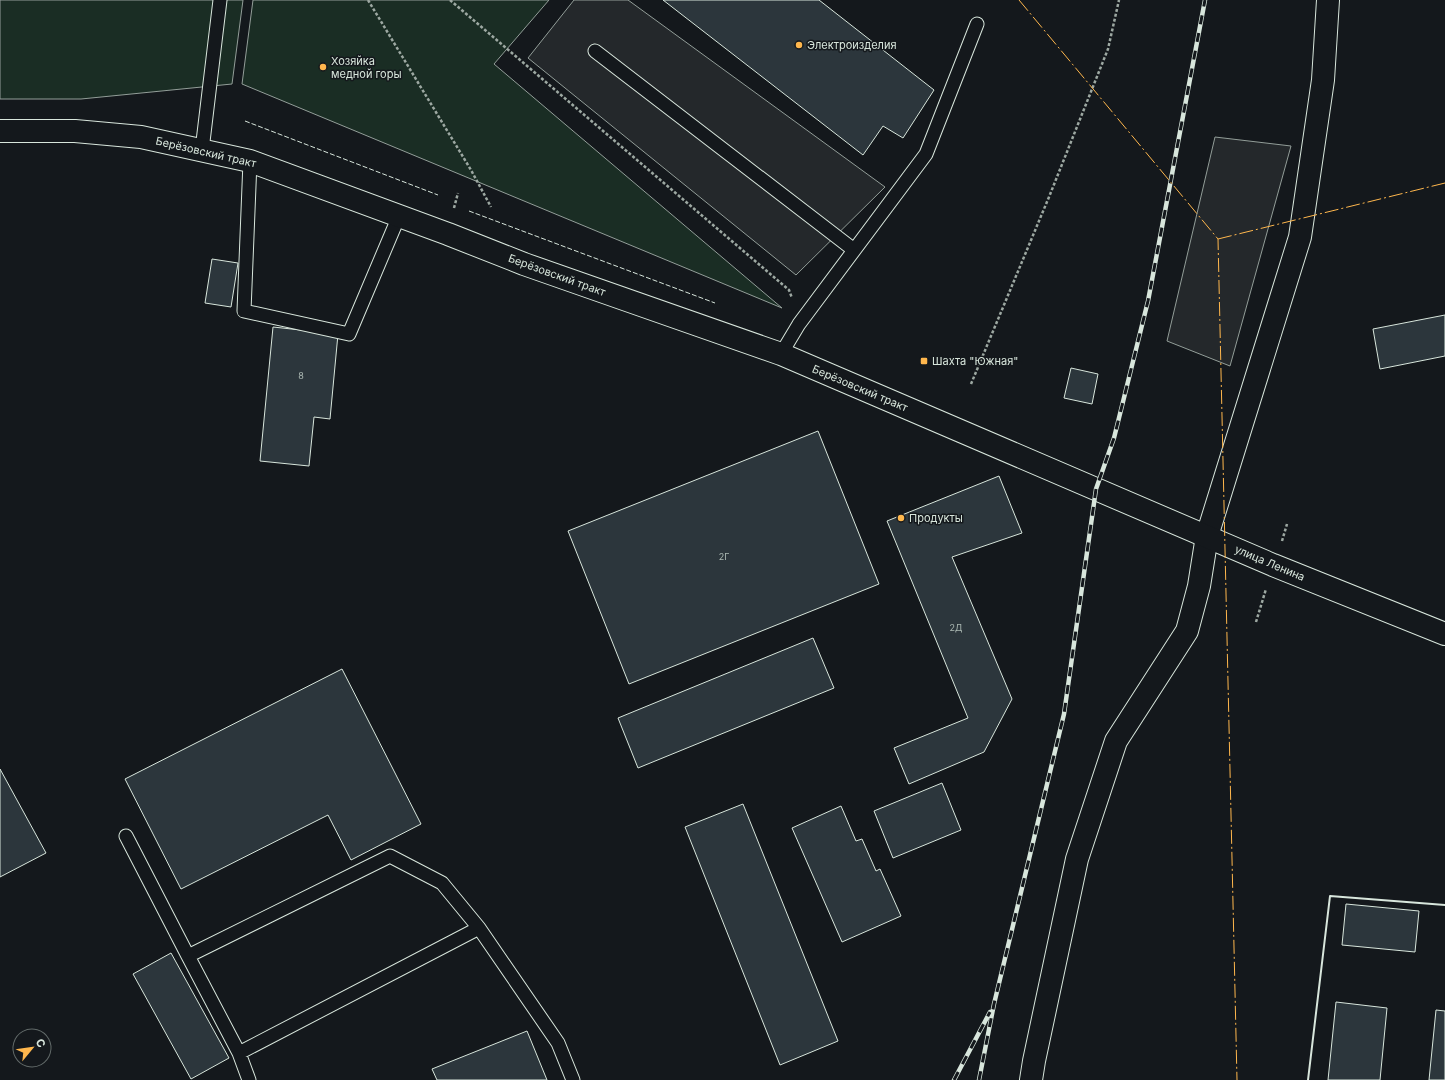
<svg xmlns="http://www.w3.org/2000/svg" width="1445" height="1080" font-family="Inter,sans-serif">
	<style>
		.green { fill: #1a2d24; stroke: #939e99 }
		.parking { fill: #24282b; stroke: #939e99 }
		.building { fill: #2c363c; stroke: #d8e6dc }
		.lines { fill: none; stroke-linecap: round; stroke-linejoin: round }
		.lane-casing { stroke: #d8e6dc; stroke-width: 15 }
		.street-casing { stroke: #d8e6dc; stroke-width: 24 }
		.secondary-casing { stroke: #d8e6dc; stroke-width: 24 }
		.primary-casing { stroke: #d8e6dc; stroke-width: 24 }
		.path { stroke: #9da8a2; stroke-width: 2.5; stroke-dasharray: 3 2; stroke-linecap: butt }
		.lane { stroke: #14181c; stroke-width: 13 }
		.street { stroke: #14181c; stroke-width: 22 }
		.secondary { stroke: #14181c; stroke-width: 22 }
		.primary { stroke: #14181c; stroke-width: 22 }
		.rail-casing { stroke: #d8e6dc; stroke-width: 4.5 }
		.rail { stroke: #14181c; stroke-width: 3; stroke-dasharray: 9; stroke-linecap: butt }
		.fence { stroke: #d8e6dc; stroke-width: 1; stroke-dasharray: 5 2; stroke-linecap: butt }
		.wall { stroke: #d8e6dc; stroke-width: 2 }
		.power { stroke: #ffb74d; stroke-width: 1; stroke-dasharray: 14 3 2 3; stroke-linecap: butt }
		.poi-dot { fill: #ffb74d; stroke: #14181c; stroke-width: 1.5 }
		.labels { text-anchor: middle; stroke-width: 3; stroke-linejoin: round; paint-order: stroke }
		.number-label { font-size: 9px; fill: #adbab4 }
		.poi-label { font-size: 11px; fill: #d8e6dc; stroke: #14181c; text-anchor: start }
		.street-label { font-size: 11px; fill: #d8e6dc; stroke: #14181c }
	</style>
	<rect width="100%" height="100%" fill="#14181c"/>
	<path class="green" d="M0,0h243l-11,84 -151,15h-81z
		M253,0h296l-55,64 288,244 -540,-224z"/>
	<path class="parking" d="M574,0h54l257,187 -89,88 -268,-217z
		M1215,137l76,9 -61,220 -63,-25z"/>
	<path class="building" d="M663,0h156l115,90 -31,48 -20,-12 -20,29z
		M212,259l26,4 -7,44 -26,-4z
		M1445,315v41l-65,13 -7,-40z
		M273,327l65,7 -8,85 -16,-2 -5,49 -49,-5z
		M1071,368l27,6 -6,30 -28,-6z
		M818,431l61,153 -250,100 -61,-153z
		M999,476l23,57 -70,24 60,142 -28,53 -75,32 -15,-36 74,-30 -81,-197z
		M813,638l21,50 -196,80 -20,-50z
		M342,669l79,155 -70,36 -23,-45 -147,74 -56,-110z
		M0,769l46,84 -46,24z
		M942,783l19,47 -68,28 -19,-47z
		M743,804l95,237 -58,24 -95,-238z
		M841,806l15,35 6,-2 14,32 4,-2 21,47 -59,26 -50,-114z
		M1346,904l73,7 -4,41 -73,-7z
		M171,953l58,105 -38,21 -58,-105z
		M1336,1002l51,6 -7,72h-52z
		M1436,1010l9,1v69h-16z
		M527,1031l20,49h-110l-5,-11z"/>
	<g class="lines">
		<defs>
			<path id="lane" d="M595,51l259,199
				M202,150l18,-150
				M250,161l-6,150 105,23 50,-118
				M781,354l18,-30 127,-170 51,-130
				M126,836l62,120 202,-100 52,27 37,45 79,115 15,37
				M188,956l51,97 240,-125
				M239,1053l10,27"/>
			<path id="street" d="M1031,1080l3,-19 43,-202 39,-118 71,-110 12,-45 8,-50"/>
			<path id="secondary" d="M1207,536l93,-299 23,-157 5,-80"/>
			<path id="primary" d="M0,131h75l66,6 109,24 198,73 76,30 257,90 492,211 172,69"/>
		</defs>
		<use href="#lane" class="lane-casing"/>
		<use href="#street" class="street-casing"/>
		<use href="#secondary" class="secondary-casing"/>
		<use href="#primary" class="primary-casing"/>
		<path class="path" d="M368,0l103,170 20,37
			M450,0l339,290 3,8
			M454,208l4,-15
			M971,384l78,-187 59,-148 11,-49
			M1282,541l5,-17
			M1256,622l10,-33"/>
		<use href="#lane" class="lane"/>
		<use href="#street" class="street"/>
		<use href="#secondary" class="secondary"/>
		<use href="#primary" class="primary"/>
		<defs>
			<path id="rail" d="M954,1080l36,-68
				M979,1080l15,-76 70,-290 32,-225 18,-51 34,-137 57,-301"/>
		</defs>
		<use href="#rail" class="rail-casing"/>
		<use href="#rail" class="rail"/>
		<path class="fence" d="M245,121l193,74
			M469,211l246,92"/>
		<path class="wall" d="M1308,1080l22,-184 115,9"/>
		<path class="power" d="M1019,0l199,239 19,841
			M1218,239l227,-56"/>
	</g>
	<g class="poi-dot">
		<circle cx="799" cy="45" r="4"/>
		<circle cx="323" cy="67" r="4"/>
		<rect x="920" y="357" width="8" height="8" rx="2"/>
		<circle cx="901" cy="518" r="4"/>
	</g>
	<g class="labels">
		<g class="number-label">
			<text x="301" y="379">8</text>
			<text x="724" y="560">2Г</text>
			<text x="956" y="631">2Д</text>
		</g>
		<g class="poi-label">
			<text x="807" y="49">Электроизделия</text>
			<text x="331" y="65">Хозяйка<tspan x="331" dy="13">медной горы</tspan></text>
			<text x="932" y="365">Шахта "Южная"</text>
			<text x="909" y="522">Продукты</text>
		</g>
		<g class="street-label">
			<text transform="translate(206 152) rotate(13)" y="4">Берёзовский тракт</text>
			<text transform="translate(557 275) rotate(20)" y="4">Берёзовский тракт</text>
			<text transform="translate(860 388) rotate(23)" y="4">Берёзовский тракт</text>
			<text transform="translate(1270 563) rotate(23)" y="4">улица Ленина</text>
		</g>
	</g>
	<g transform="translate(32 1048) rotate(61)"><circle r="19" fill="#14181c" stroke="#626a69"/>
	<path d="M0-3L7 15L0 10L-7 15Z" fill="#ffb74d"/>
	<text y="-6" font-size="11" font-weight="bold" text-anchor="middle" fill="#d8e6dc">С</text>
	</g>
</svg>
